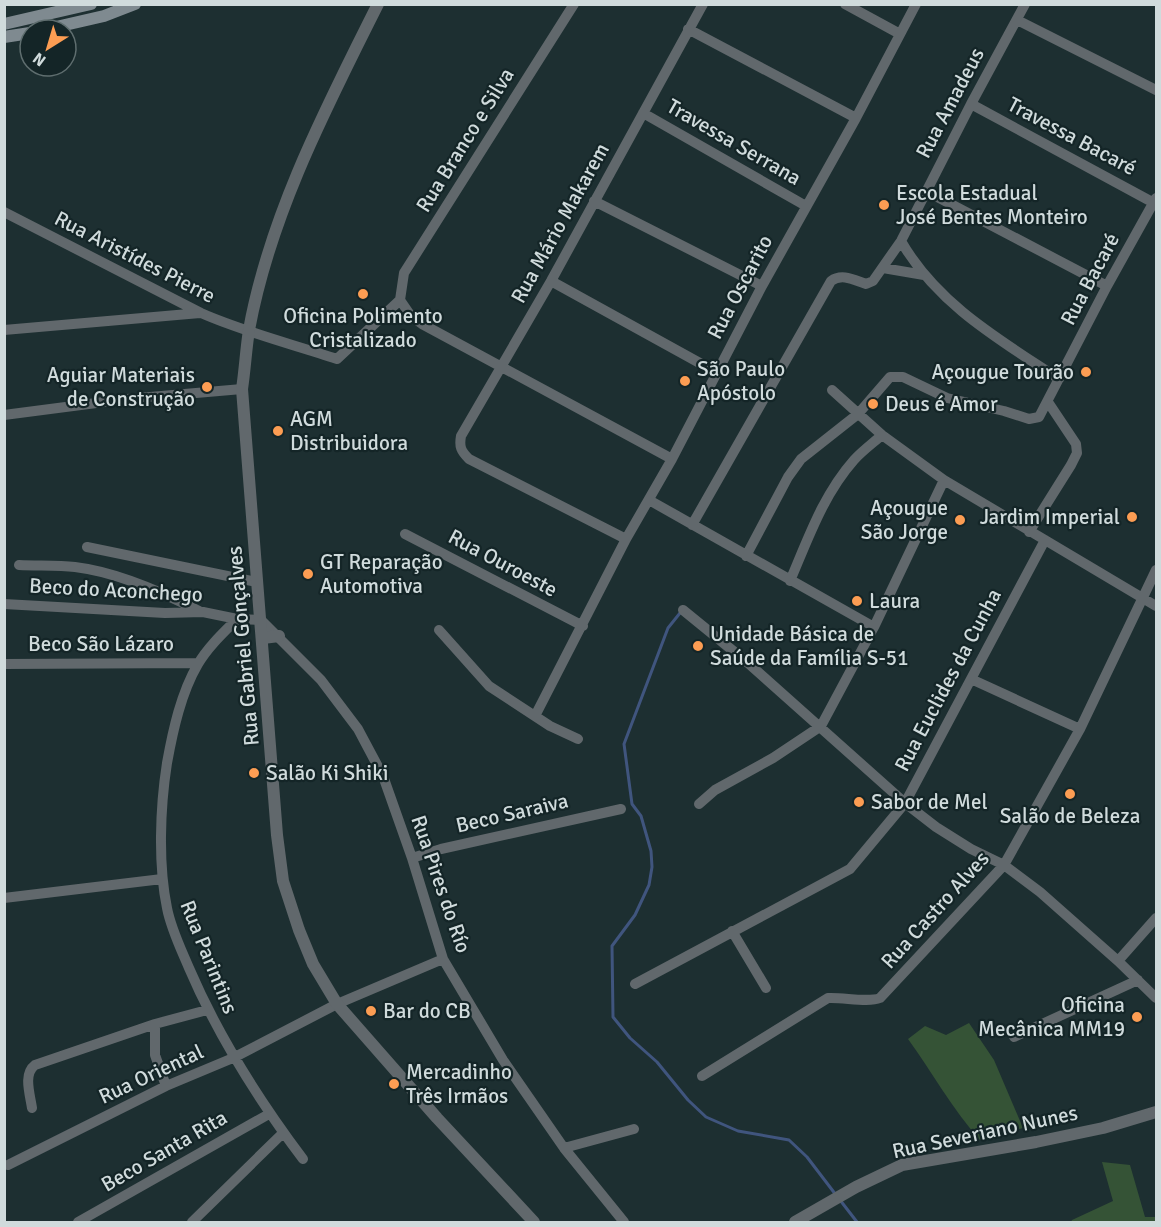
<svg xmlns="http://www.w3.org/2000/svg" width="1161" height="1227" font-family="Signika,sans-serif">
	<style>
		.green { fill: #355336 }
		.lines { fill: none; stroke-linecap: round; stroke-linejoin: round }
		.stream { stroke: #40557e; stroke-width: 3 }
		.minor { stroke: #61686c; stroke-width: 10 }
		.tertiary { stroke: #61686c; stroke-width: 12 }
		.secondary { stroke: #7f8a90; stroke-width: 12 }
		.poi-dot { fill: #fc9d53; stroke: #142527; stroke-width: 2 }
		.labels { text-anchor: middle; stroke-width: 4.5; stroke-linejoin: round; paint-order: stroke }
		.street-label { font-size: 21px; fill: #d0dbdc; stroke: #142527 }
		.poi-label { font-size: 21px; fill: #d0dbdc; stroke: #142527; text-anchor: start }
	</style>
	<rect width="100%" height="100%" fill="#1d2f31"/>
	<path class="green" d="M969,1023l25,37 29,68 -43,12c-28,-31 -48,-68 -72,-101l17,-13 21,9z
		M1102,1162l28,3 15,52h11v5h-85l1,-2 41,-19z"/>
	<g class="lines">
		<path class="stream" d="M680,613l-12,15 -44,116 8,60 9,12 10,35 1,16 -3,18 -14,30 -23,31 1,71 17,21 27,24 31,38 18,17 32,14 51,9 18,17 29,38
			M840,1200l17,22"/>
		<path class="minor" d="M845,4l55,30
			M1017,20l139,70
			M688,29l168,89
			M971,104l183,99
			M643,113l163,93
			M926,191l181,95
			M594,201l168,85
			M4,212l197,101c43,19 91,31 136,46l63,-59
			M901,241c36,63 99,99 158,138
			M883,268l41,7
			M551,281l165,91
			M400,300l4,-27 170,-269
			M400,300l11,16 11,8 250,135
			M4,330l196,-17
			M832,390l50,45 62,45 212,126
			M4,415l123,-16 115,-10
			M649,500l225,127
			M692,525l139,-244c11,-8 23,-1 35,3l7,-3 28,-40 70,-137 54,-100
			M1029,532l42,-67 6,-12 -1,-9 -28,-42
			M405,534l178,92
			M626,539l-157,-80c-8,-8 -10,-12 -8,-23l90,-155 152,-277
			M87,547l170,35
			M746,556l42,-79 13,-18 57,-45 32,-37h13l44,21 57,13 25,8 10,-2 68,-131 49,-88
			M19,565c18,1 38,0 56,2 42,5 87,25 124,44
			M790,581c18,-42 33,-86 64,-121 8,-9 19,-17 28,-25
			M4,604l161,9 38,-1 34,7 24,1 60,60 37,49 25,47 29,82 31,101 60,101 61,88 60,74
			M683,610l65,53 157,140 31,24 35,22 33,16 36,27 78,69 38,37
			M237,619c-14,14 -29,28 -39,45 -17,29 -25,66 -31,99 -7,45 -9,101 0,145 4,21 14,41 22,60 30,70 69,131 114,191
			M439,630l50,56 61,40 28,13
			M4,664l194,-1
			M971,679l109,50
			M535,716l91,-177 46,-80 90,-173 94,-168 60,-114
			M699,804l16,-14 58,-32 48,-32 53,-99 70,-147
			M412,858l29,-9 180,-40
			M4,898l158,-19
			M732,931l34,57
			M1118,961l38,-43
			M635,984l215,-115 55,-66 140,-263
			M155,1024l52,-14
			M1014,1037l124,-57
			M702,1076l126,-78c15,-1 40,5 52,0l124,-133 76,-136 76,-159
			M32,1108c-2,-14 -9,-34 3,-43l120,-41v31l11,31
			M564,1148l70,-19
			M8,1165l158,-79 67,-28 104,-54 106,-45
			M78,1222l191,-108
			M192,1222l91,-89"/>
		<path class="tertiary" d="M378,4c-52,104 -108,211 -129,326 -3,19 -4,39 -7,59l35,446 6,46 16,49 14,34 24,40 100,114 97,104
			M263,638l16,-2
			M795,1222l61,-35 46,-22 134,-23 67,-14 53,-16"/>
		<path class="secondary" d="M4,24l87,-20
			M43,30l61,-14 31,-12
			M4,37l26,-4"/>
	</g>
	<g class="poi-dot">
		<circle cx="884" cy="205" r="6"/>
		<circle cx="363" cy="294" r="6"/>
		<circle cx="1086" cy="372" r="6"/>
		<circle cx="685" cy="381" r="6"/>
		<circle cx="207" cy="387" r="6"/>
		<circle cx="873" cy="404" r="6"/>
		<circle cx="278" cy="431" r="6"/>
		<circle cx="1132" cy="517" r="6"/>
		<circle cx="960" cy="520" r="6"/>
		<circle cx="308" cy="574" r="6"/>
		<circle cx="857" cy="601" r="6"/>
		<circle cx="698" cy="646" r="6"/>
		<circle cx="254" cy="773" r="6"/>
		<circle cx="1070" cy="794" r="6"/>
		<circle cx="859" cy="802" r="6"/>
		<circle cx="371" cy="1011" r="6"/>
		<circle cx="1137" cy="1017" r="6"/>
		<circle cx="394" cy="1084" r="6"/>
	</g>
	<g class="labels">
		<g class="street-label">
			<text transform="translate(950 103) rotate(-62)" y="7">Rua Amadeus</text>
			<text transform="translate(1072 136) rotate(28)" y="7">Travessa Bacaré</text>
			<text transform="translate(465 140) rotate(-58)" y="7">Rua Branco e Silva</text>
			<text transform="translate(734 142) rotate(30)" y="7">Travessa Serrana</text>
			<text transform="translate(560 223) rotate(-61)" y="7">Rua Mário Makarem</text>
			<text transform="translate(135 257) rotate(27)" y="7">Rua Aristídes Pierre</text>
			<text transform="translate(1090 279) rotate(-62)" y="7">Rua Bacaré</text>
			<text transform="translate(740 287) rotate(-62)" y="7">Rua Oscarito</text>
			<text transform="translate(503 563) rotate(28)" y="7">Rua Ouroeste</text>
			<text transform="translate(116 590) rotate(3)" y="7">Beco do Aconchego</text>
			<text x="101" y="651">Beco São Lázaro</text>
			<text transform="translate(243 646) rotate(-95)" y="7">Rua Gabriel Gonçalves</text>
			<text transform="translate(948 680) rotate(-62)" y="7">Rua Euclides da Cunha</text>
			<text transform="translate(512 813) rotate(-13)" y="7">Beco Saraiva</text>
			<text transform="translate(441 884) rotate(71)" y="7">Rua Pires do Río</text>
			<text transform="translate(935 910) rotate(-48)" y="7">Rua Castro Alves</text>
			<text transform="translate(209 957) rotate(68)" y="7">Rua Parintins</text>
			<text transform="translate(151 1074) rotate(-25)" y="7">Rua Oriental</text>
			<text transform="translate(985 1132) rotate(-12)" y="7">Rua Severiano Nunes</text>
			<text transform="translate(164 1151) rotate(-30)" y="7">Beco Santa Rita</text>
		</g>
		<g class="poi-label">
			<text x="896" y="200">Escola Estadual<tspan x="896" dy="24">José Bentes Monteiro</tspan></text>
			<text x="363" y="323" text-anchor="middle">Oficina Polimento<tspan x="363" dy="24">Cristalizado</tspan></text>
			<text x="697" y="376">São Paulo<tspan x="697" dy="24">Apóstolo</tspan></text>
			<text x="1074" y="379" text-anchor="end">Açougue Tourão</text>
			<text x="195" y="382" text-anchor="end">Aguiar Materiais<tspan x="195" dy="24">de Construção</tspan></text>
			<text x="885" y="411">Deus é Amor</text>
			<text x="290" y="426">AGM<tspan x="290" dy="24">Distribuidora</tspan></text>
			<text x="948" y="515" text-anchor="end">Açougue<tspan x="948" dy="24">São Jorge</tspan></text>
			<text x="1120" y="524" text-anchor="end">Jardim Imperial</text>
			<text x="320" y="569">GT Reparação<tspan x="320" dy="24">Automotiva</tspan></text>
			<text x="869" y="608">Laura</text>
			<text x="710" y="641">Unidade Básica de<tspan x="710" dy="24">Saúde da Família S-51</tspan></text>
			<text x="266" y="780">Salão Ki Shiki</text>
			<text x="871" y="809">Sabor de Mel</text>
			<text x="1070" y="823" text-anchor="middle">Salão de Beleza</text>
			<text x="1125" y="1012" text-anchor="end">Oficina<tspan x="1125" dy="24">Mecânica MM19</tspan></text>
			<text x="383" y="1018">Bar do CB</text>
			<text x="406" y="1079">Mercadinho<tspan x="406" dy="24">Três Irmãos</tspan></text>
		</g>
	</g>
	<rect width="1161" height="1227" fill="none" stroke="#d0dbdc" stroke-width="12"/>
	<g transform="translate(48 48) rotate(217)"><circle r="28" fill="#142527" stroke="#5f6e6f" stroke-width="1.5"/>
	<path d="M0-4.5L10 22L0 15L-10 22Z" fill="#fc9d53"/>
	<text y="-9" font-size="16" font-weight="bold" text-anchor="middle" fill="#d0dbdc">N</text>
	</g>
</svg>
